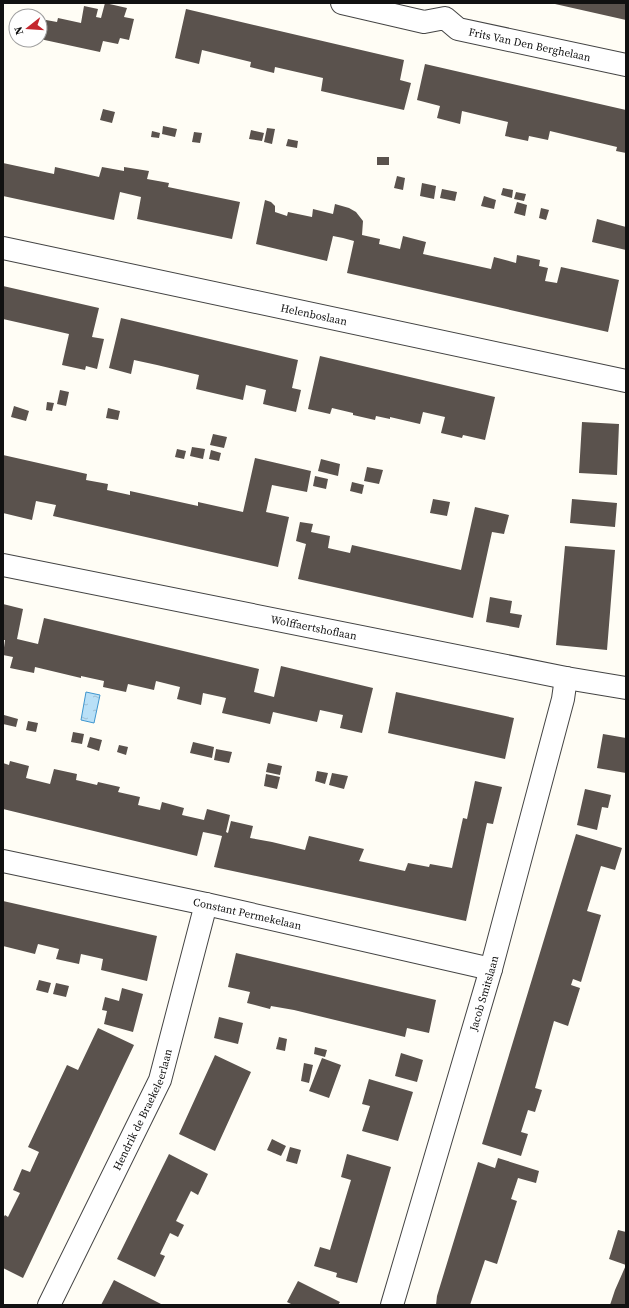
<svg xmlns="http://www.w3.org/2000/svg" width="629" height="1308" font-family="'Source Serif 4',serif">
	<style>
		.water { fill: url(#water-ripples); stroke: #3f96cf }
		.building { fill: #5a524d }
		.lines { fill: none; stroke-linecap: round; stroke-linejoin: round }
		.street-casing { stroke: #444; stroke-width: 24 }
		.street { stroke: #fff; stroke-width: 22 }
		.labels { text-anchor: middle; stroke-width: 4; stroke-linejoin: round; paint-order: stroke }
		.street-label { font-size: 11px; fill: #111; stroke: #fff }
	</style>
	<defs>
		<pattern id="water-ripples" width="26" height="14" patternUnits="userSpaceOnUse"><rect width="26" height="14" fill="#b9e0f7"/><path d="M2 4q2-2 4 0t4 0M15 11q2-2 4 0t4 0" fill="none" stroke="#9ebfd3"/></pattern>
	</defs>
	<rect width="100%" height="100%" fill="#fffdf5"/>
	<path class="water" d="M86,692l14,3 -6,28 -13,-3z"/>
	<path class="building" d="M105,3l22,5 -3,9 10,2 -5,21 -9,-2 -2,6 -15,-3 -3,11 -60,-13v-11h4l2,-8 11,2 1,-4 23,5 3,-17 14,3 -2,8 5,1z
		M555,3h71v17l-71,-16z
		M186,9l218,51 -4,20 11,3 -7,27 -83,-19 2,-13 -48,-11 -1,6 -24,-6 1,-5 -49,-12 -3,14 -24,-6z
		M425,64l201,46v43l-10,-2 1,-4 -67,-16 -2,9 -19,-4 -1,5 -23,-5 3,-14 -46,-11 -2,13 -23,-6 3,-12 -23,-6z
		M103,109l12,3 -3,11 -12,-3z
		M163,126l14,3 -2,8 -13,-3z
		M267,128l8,1 -3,15 -8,-2z
		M251,130l13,3 -2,8 -13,-2z
		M152,131l8,2 -1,5 -8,-1z
		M194,132l8,1 -2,10 -8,-1z
		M288,139l10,2 -1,7 -11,-2z
		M377,157h12v8h-12z
		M3,163l51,11 1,-7 44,10 3,-10 22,4v-4l25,4 -2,8 22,4 -1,4 72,15 -8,37 -95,-20 4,-22 -21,-5 -6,28 -111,-24z
		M397,176l8,2 -2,12 -9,-2z
		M422,183l14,3 -2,13 -14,-3z
		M503,188l10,2 -1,8 -11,-3z
		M442,189l15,3 -2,9 -15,-3z
		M516,192l10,2 -2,7 -10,-2z
		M484,196l12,4 -2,9 -13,-3z
		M265,200l6,2 4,4v6l12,4 1,-4 24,5 1,-8 20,5 2,-10 14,4 7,4 7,9 -1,14 18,4 -1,5 21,5 3,-13 23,6 -3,12 68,15 3,-12 22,6 1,-8 23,5 -1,6 9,2 -3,13 12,2 4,-16 58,13 -11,52 -261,-59 7,-32 -11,-3 -10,-2 -6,25 -71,-17z
		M517,202l10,3 -2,11 -11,-3z
		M541,208l8,2 -3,10 -7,-2z
		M597,219l29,8v23l-34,-8z
		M3,286l96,22 -7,29 12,2 -7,30 -11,-3 -1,4 -23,-5 7,-31 -66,-15z
		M121,318l177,42 -6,28 9,2 -5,22 -33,-8 3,-14 -20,-5 -3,15 -47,-11 3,-14 -42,-10 -23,-5 -3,14 -22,-6z
		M320,356l175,41 -10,43 -22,-5 -1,3 -21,-5 4,-16 -22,-5 -3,12 -30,-7v2l-14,-3 -1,4 -22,-5v-2l-21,-5 -2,6 -22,-5z
		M60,390l9,2 -3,14 -9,-2z
		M47,402l7,1 -2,8 -6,-1z
		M14,406l15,5 -3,10 -15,-4z
		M108,408l12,3 -2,9 -12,-2z
		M582,422l37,2 -2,51 -38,-2z
		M213,434l14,3 -3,11 -14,-3z
		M192,447l13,2 -2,10 -13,-3z
		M177,449l9,2 -2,8 -9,-2z
		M211,450l10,3 -2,8 -10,-2z
		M3,455l84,19 -1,6 22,4 -1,6 23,5v-4l68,15v-4l45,10 12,-54 56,13 -4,21 -35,-7 -6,27 23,5 -11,50 -225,-51 3,-11 -20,-4 -4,19 -29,-7z
		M321,459l19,5 -2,12 -20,-5z
		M367,467l16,3 -4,14 -15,-3z
		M315,476l13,3 -2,10 -13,-3z
		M352,482l12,3 -2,9 -12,-3z
		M433,499l17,3 -3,14 -17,-3z
		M572,499l45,4 -2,24 -45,-4z
		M475,507l34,8 -5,19 -12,-2 -19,86 -175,-39 8,-35 -10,-3 4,-19 13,2 -2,8 19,4 -2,12 22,5 2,-8 109,25z
		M565,546l50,4 -8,100 -51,-5z
		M490,597l22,4 -2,12 12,2 -3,13 -33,-6z
		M3,604l20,5 -6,30 21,5 6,-26 215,51 -5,23 20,5 7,-31 92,22 -11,45 -22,-5 3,-13 -23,-5 -3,12 -44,-10 -3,12 -48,-11 4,-15 -23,-5 -2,12 -24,-6 3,-12 -24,-6 -2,9 -26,-6 -2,8 -23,-5 1,-6 -23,-5v2l-46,-11 -1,6 -24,-5 3,-11 -10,-2 2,-15h-2z
		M396,692l118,26 -9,41 -117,-26z
		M4,715l14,4 -2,8 -13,-3z
		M28,721l10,2 -2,9 -10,-2z
		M73,732l11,2 -2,10 -11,-2z
		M603,734l23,4v35l-29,-5z
		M90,737l12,3 -3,11 -12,-4z
		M193,742l21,5 -2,11 -22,-5z
		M119,745l9,2 -2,8 -9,-3z
		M216,749l16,3 -3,11 -15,-3z
		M10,761l19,5 -3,12 24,6 4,-15 23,5 -1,6 21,5 1,-3 22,5 -2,5 22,5 -2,8 22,5 2,-8 22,6 -2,7 22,5 3,-11 23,6 -4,17 2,1 3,-12 22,5 -3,12 22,4 33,8 4,-14 55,13 -5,12 46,10 3,-8 21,4 1,-3 22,4 11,-50 4,1 8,-38 27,6 -9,37 -6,-1 -21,98 -252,-54 8,-31 -9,-2 -10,-2 -6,24 -194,-47v-46l6,2z
		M268,763l14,3 -2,9 -14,-3z
		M317,771l11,2 -3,11 -10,-3z
		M332,773l16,3 -4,13 -15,-4z
		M266,774l14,3 -3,12 -13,-3z
		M585,789l26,6 -3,13 -6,-1 -5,23 -20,-5z
		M576,834l46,14 -7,22 -14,-4 -14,45 14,4 -20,67 -8,-3 -2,6 9,3 -12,38 -14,-5 -19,67 7,2 -7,22 -7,-2 -7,22 7,2 -7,22 -39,-12z
		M3,901l154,35 -10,45 -46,-11 2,-11 -22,-5 -2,10 -23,-5 3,-10 -21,-5 -3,10 -32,-8z
		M236,953l200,47 -7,33 -22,-5 -2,9 -111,-27 -23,-4 -1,3 -23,-6 3,-11 -22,-5z
		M39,980l12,3 -3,10 -12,-3z
		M56,983l13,3 -3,11 -13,-3z
		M122,988l21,6 -10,38 -29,-8 3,-13 -5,-1 3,-13 14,4z
		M219,1017l24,6 -5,21 -24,-6z
		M98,1028l36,17 -111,233 -20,-10v-50l2,-3 3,2 12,-24 -7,-3 9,-21 8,3 9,-20 -11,-5 39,-82 11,5z
		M279,1037l8,2 -2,12 -9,-2z
		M315,1047l12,3 -2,7 -11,-3z
		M401,1053l22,7 -6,22 -22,-6z
		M215,1055l36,17 -36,79 -36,-17z
		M322,1058l19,7 -12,33 -20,-7z
		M304,1063l9,2 -4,18 -8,-2z
		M369,1079l44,13 -15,49 -36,-10 8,-25 -8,-2z
		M272,1139l14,7 -5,10 -14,-6z
		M290,1147l11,3 -4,14 -11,-3z
		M169,1154l39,20 -10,21 -7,-4 -15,30 8,4 -6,12 -8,-4 -10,21 5,2 -10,21 -38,-18z
		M347,1154l44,13 -34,116 -21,-6 1,-4 -23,-7 6,-19 10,3 21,-70 -10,-3z
		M498,1158l41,13 -3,12 -18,-5 -7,21 6,2 -20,63 -12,-4 -15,45h-34l1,-9 41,-134 17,6z
		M618,1230l8,2v33l-17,-6z
		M626,1265v40h-16l5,-15z
		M114,1280l47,24v1h-60z
		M298,1281l42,21 -2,3h-45l-6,-3z"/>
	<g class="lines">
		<defs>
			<g id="street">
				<path id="s1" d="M342,3l82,19 21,-4 13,11 168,36"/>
				<path id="s2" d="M3,248l623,133"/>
				<path id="s3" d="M3,565l563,113 60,10"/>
				<path id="s4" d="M3,861l203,43 285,65"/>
				<path id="s5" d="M49,1305l111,-225 46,-176"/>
				<path id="s6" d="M392,1305l99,-336 72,-270 3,-21"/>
			</g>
		</defs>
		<use href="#street" class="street-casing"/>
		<use href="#street" class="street"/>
	</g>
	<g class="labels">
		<g class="street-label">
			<text dy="4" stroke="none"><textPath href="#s1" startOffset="196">Frits Van Den Berghelaan</textPath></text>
			<text dy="4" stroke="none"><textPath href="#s2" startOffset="318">Helenboslaan</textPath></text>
			<text dy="4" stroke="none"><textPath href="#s3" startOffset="317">Wolffaertshoflaan</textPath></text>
			<text dy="4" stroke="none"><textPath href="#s4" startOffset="250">Constant Permekelaan</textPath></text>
			<text dy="4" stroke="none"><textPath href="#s6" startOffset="325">Jacob Smitslaan</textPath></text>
			<text dy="4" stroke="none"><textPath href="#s5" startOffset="217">Hendrik de Braekeleerlaan</textPath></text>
		</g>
	</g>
	<rect width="629" height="1308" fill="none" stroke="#111111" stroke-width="8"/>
	<g transform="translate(28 28) rotate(253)"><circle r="19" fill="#ffffff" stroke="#a0a0a0"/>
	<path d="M0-3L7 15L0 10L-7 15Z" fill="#c4262e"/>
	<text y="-6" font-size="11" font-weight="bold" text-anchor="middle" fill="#111111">N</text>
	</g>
</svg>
